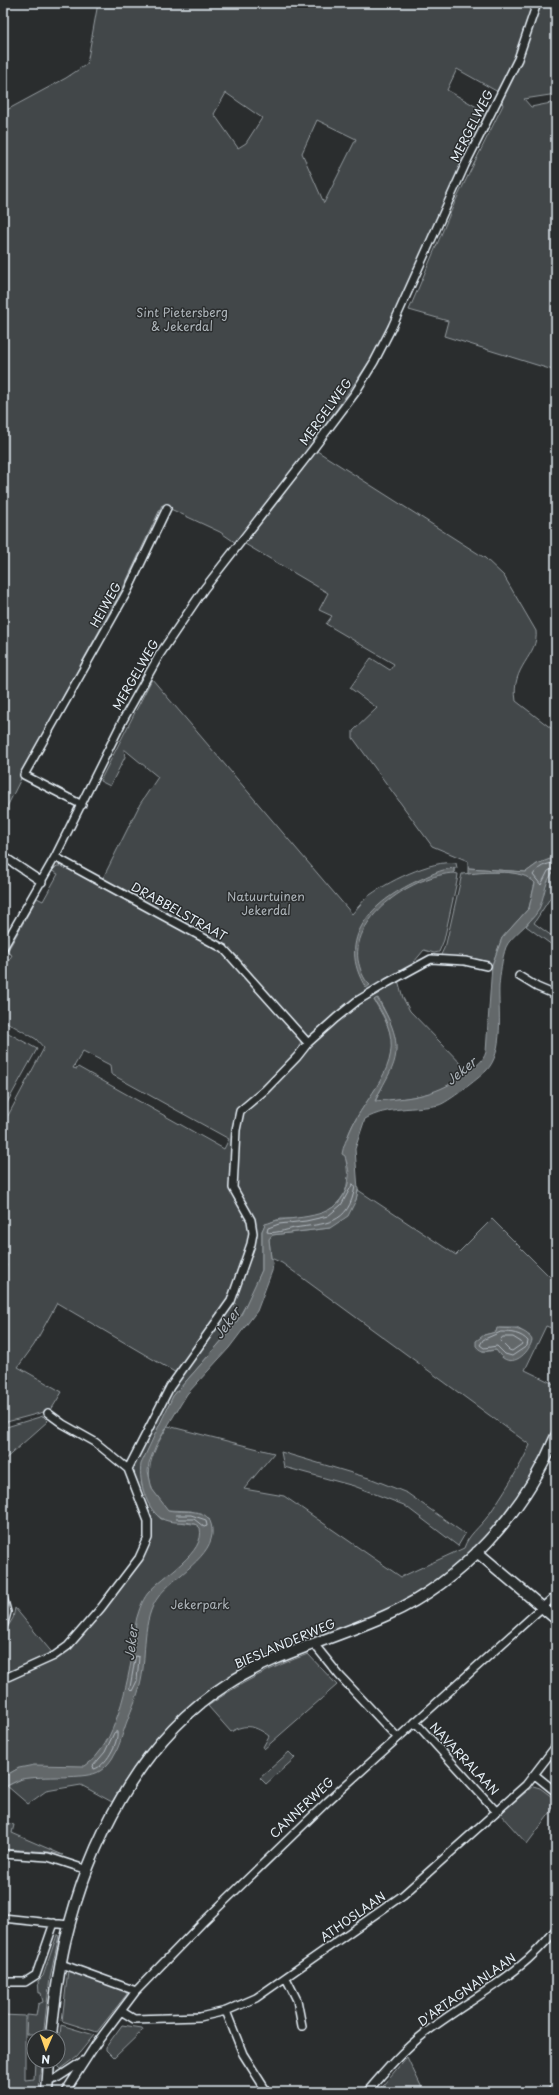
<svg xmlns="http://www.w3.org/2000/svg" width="559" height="2095" font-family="'Playpen Sans',sans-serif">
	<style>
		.green { fill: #424648; stroke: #959ca0; fill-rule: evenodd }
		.water { fill: #63686b; stroke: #989fa3 }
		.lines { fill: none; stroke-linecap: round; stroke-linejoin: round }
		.shore { stroke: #b3bac0; stroke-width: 1 }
		.street-casing { stroke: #e8f1f8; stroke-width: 10 }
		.secondary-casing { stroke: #e8f1f8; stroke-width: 13 }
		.primary-casing { stroke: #e8f1f8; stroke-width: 14 }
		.street { stroke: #2a2d2e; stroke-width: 7 }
		.secondary { stroke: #2a2d2e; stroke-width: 10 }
		.primary { stroke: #2a2d2e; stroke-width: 11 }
		.labels { text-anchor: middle; stroke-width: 3; stroke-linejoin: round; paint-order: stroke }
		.street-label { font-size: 12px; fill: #e8f1f8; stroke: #2a2d2e }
		.park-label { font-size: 12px; fill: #aeb5ba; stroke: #2a2d2e }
		.water-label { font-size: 13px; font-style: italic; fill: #acb3b9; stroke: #2a2d2e }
	</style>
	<rect width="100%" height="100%" fill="#2a2d2e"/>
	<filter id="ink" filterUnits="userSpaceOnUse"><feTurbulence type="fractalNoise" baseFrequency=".025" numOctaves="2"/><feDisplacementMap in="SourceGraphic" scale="8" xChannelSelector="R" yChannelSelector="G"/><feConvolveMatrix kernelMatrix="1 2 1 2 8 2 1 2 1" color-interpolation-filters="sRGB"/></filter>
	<g filter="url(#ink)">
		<path class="green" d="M98,3h458v89l-6,3 -26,4 7,8 25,-5v269l-112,-35 4,-15 -39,-11 46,-108 48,-97 -1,-3 -1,2 -6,-4 3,-8 -41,-23 -10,21 42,24 -113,237c-43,67 -92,129 -140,192l-16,-11 -58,-27 -38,81 -75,136 -46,93v-703l63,-34 21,-14zM226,93l36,25 -16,25 -8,5 -24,-34zM317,120l39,19 -32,64 -22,-50z
			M317,451l168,107 19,18 32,55c3,25 -26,35 -20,70l40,31v127l-19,5 -11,8 -58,-4v-7l-36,-15 -79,-108v-7l24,-23 -27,-20 21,-30 19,12 4,-6 -68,-40 6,-8 -13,-6 9,-17 -83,-49z
			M152,679l200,235c5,-5 9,-11 14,-16 19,-15 66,-39 90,-35l1,5h-3v5l4,1 -1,7 -13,59 -5,12 -5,1 -10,-3 -15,18 -96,67 -5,1 -27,-28 -44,-52 -13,-11 -122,-65 38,-76 18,-27 -34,-28 1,8 -15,29 -10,-5z
			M57,866h7l158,85 79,88c0,14 -31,44 -42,54 -10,8 -18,12 -24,24l-4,68 16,32 4,16 -20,65 -53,76 -121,-71 -23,42 -16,22 44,25 -11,18 -48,13v-152l4,-6 -4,-3v-137l41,-77 -8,-9 -33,-19v-50l9,-15 -5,-3 30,-54 6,3 15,-27 -6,-3zM83,1051l27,14 1,9 118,65 -5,10 -146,-82 -1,2 -4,-1z
			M556,870v19l-22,34 22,16v9l-30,-22c13,-14 16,-46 30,-56z
			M483,872c16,1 40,-3 52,11l-6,25 -27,30 -10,27 -52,-8 6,-13 16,-70z
			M398,980l5,18 7,13 59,61c-31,25 -56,25 -94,30 22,-48 30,-55 3,-104l-4,2c9,17 21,32 17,53 -4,32 -33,53 -43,83 -9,28 13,48 -16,72 -12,10 -35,11 -50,11 -5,0 -12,4 -17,6l-3,6v39l-11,26 -19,33 -59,67 -32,87c4,13 9,27 20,36l50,8 -2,-9 -18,-7 -23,-1c-31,-27 -18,-55 0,-84l106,27 -30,36 40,7 117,81 63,-29c4,-13 16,-21 24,-32 15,-22 31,-47 42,-71l-248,-182 -11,-5 -2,-19 3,-4 58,-7 26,-28 2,-10 98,65 36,-36 64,64v47l-10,-4 -21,44 31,15v38l-31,65 -35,46 -37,35 -38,27 -217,104c-41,31 -59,58 -86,102l-31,-17 -35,6 -18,13 -21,-18 14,-7 -2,-11 -16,9v-142l10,-17 2,-10 39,47c6,-5 13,-10 18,-16 18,-20 80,-94 79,-118 -1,-19 -20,-35 -19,-54l36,-73 61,-84 9,-19 9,-26 8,-37 -19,-37v-8l4,-61 3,-10 71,-71 34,-30zM499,1328h18l13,8 -27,22 -7,-8 -13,2 1,-17 12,-3z
			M3,1030l34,19 -34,61z
			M43,1416l5,5 -45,40v-33z
			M281,1452l91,27 35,14 58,41 -7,12 -54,-41 -50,-19 -70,-19z
			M308,1654l29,31 -73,64 -1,-2 6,-11c-13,-10 -24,-13 -38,-4l-23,-26c31,-23 64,-39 100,-52z
			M289,1752l6,6 -29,26 -6,-6z
			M533,1786l7,2 16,12v5l-29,39 -27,-30z
			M3,1822l11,3 -2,8 51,22 -14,-3 -46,-3z
			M57,1935h2l-9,43 -7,59h-7v-3h-10l1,-19 9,1 2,-12 5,-2 -2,-9h-2l-1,-12 5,-5z
			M68,1970l57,20 2,4 -30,38 -35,-11z
			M3,2015l22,1v64l9,-1 1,-18h6l-2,31h-36z
			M61,2025l33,10 -17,21 -17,13 -3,-3z
			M122,2025l20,3 1,2 -29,28 -8,-8v-3z
			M407,2057l17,35h-47z"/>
		<path class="water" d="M550,859h6v11c-12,9 -11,28 -18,41 -7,12 -28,26 -32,36 -4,11 -6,28 -7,39 -1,25 6,66 -13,85 -7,7 -39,32 -47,34 -25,5 -51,1 -74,14l-10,30 3,41 -2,10 -8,16 -18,12 -58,7 -3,4 2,19 2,5 -1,8 -15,40 -28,37 -42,46 -31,51 -7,18 -1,8 4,18 16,21c16,4 42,-5 44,19 3,27 -38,47 -53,67 -18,23 -12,58 -18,85 -3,16 -12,33 -17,49 -3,8 -5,18 -10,25 -2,5 -9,13 -14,16 -13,9 -59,4 -78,8 -6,2 -13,6 -19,9v-11l16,-9 15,-3 51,1c32,-21 42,-84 49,-119 2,-11 0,-23 4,-33 2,-7 6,-17 11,-22 14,-17 57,-39 51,-64 -7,-9 -22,-4 -32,-7 -20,-4 -30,-39 -27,-57l32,-68 59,-67 9,-14 21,-45v-39l3,-7c5,-1 10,-4 15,-4 29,-4 65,-3 69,-43 1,-6 -3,-15 -4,-21l-3,-2c1,-7 5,-16 8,-23 15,-36 54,-64 37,-107 -3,-9 -8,-17 -13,-24l3,-2c13,22 26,44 15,70 -5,11 -12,22 -17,33 37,-3 63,-5 93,-29 8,-6 15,-10 18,-20l6,-87 10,-27 27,-30 6,-25c-13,-15 -49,-11 -67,-9v-6l58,4 11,-8z
			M454,868v5c-39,2 -102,42 -96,87 2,9 5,19 12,25l-4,3c-31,-50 6,-86 51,-107 11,-5 24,-12 37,-13z
			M497,1328c13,1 28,-1 35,12 -2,11 -17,27 -29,18 -3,-2 -5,-6 -7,-8 -9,0 -14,4 -20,-4v-5l8,-6 12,-3z"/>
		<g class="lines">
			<path class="shore" d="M556,863c-10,0 -18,4 -23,12l8,10 7,-14 8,-4
				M353,1184l2,2c-6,40 -30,37 -61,42 -8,2 -21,6 -27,4l1,-4 11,-4 27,-3 22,-5 13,-11z
				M501,1332c10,0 20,1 27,9l-1,5 -15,10 -7,-2 -8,-8 -13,2 -4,-3 3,-5z
				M503,1337h10l8,5 1,2 -10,7 -3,-1 -9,-9z
				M176,1515h15l15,5 1,6 -3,1 -10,-8h-18z
				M136,1656l3,1 -2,24 -5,10 -2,-2z
				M117,1732c2,11 -12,35 -23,37l-1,-3 12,-14 9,-19z"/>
			<defs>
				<path id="street" d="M82,805l-58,-30 104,-185 39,-82
					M3,856l39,26
					M55,857l169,92 84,94
					M3,948l52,-91 68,-137 37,-66 44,-65 109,-140 42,-56 19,-31 18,-35 73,-162 53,-106 19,-56
					M519,976l18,11 19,8
					M48,1413l15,11 32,18 33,27
					M3,1597l4,15 -4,15
					M314,1644l25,31 58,62
					M3,1679l51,-23 14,-10 33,-38 38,-50 9,-20v-17l-20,-52 42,-82 61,-86 20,-57 2,-11 -2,-13 -18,-32 3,-58 4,-19 25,-21 32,-33 11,-14 28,-25 21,-17 30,-18 44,-24 34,2 22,5
					M415,1722l81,89
					M535,1775l21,17
					M3,1854l45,3 40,13
					M3,1918l66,7
					M61,1964l75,27
					M286,1978l11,22 5,26
					M3,1982h22l11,-7 18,-52
					M121,2011l13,8 66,-2 26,-6 30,-13 147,-103 123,-110 30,-39
					M226,2011l17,43 24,38
					M47,2082l10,-4 26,-17
					M65,2092l31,-48 40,-53 66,-68 126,-122 228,-206
					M367,2092c18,-21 36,-42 58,-59 44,-34 97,-58 131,-104"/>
				<path id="secondary" d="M477,1552l79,67
					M51,2037c3,-32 7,-64 14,-95 23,-97 74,-202 161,-257 49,-32 108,-46 161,-70 76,-34 137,-103 169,-179
					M47,2092l2,-31"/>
				<path id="primary" d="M554,2092l2,-1"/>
			</defs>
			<use href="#street" class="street-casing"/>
			<use href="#secondary" class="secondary-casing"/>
			<use href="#primary" class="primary-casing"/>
			<use href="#street" class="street"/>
			<use href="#secondary" class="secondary"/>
			<use href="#primary" class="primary"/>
		</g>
	</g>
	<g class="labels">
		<g class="street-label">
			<text transform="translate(472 126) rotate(-63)" y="4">MERGELWEG</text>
			<text transform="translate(326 412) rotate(-54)" y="4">MERGELWEG</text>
			<text transform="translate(106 605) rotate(-61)" y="4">HEIWEG</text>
			<text transform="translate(136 675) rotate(-60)" y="4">MERGELWEG</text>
			<text transform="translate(179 912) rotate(29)" y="4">DRABBELSTRAAT</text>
			<text transform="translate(285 1644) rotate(-23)" y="4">BIESLANDERWEG</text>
			<text transform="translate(464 1759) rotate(47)" y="4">NAVARRALAAN</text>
			<text transform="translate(302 1808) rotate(-43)" y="4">CANNERWEG</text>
			<text transform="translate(353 1917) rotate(-35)" y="4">ATHOSLAAN</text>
			<text transform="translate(467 1990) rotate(-35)" y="4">D'ARTAGNANLAAN</text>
		</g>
		<g class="park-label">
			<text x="182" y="317">Sint Pietersberg<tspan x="182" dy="14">&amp; Jekerdal</tspan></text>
			<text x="266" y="901">Natuurtuinen<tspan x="266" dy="14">Jekerdal</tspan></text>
			<text x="200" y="1609">Jekerpark</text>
		</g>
		<g class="water-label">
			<text transform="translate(461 1071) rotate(-39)" y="5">Jeker</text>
			<text transform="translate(227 1323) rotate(-54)" y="5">Jeker</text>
			<text transform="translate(131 1643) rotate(-83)" y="5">Jeker</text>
		</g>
	</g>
	<rect width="559" height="2095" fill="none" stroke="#2a2d2e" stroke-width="16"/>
	<rect x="8" y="8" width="543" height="2079" fill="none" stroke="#e8f1f8" stroke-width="1.5" filter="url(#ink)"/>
	<g transform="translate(46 2049) rotate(182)"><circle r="19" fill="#2a2d2e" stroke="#767b7f"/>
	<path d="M0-3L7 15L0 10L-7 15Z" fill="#ffd166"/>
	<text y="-6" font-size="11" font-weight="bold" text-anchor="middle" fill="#e8f1f8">N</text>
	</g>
</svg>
